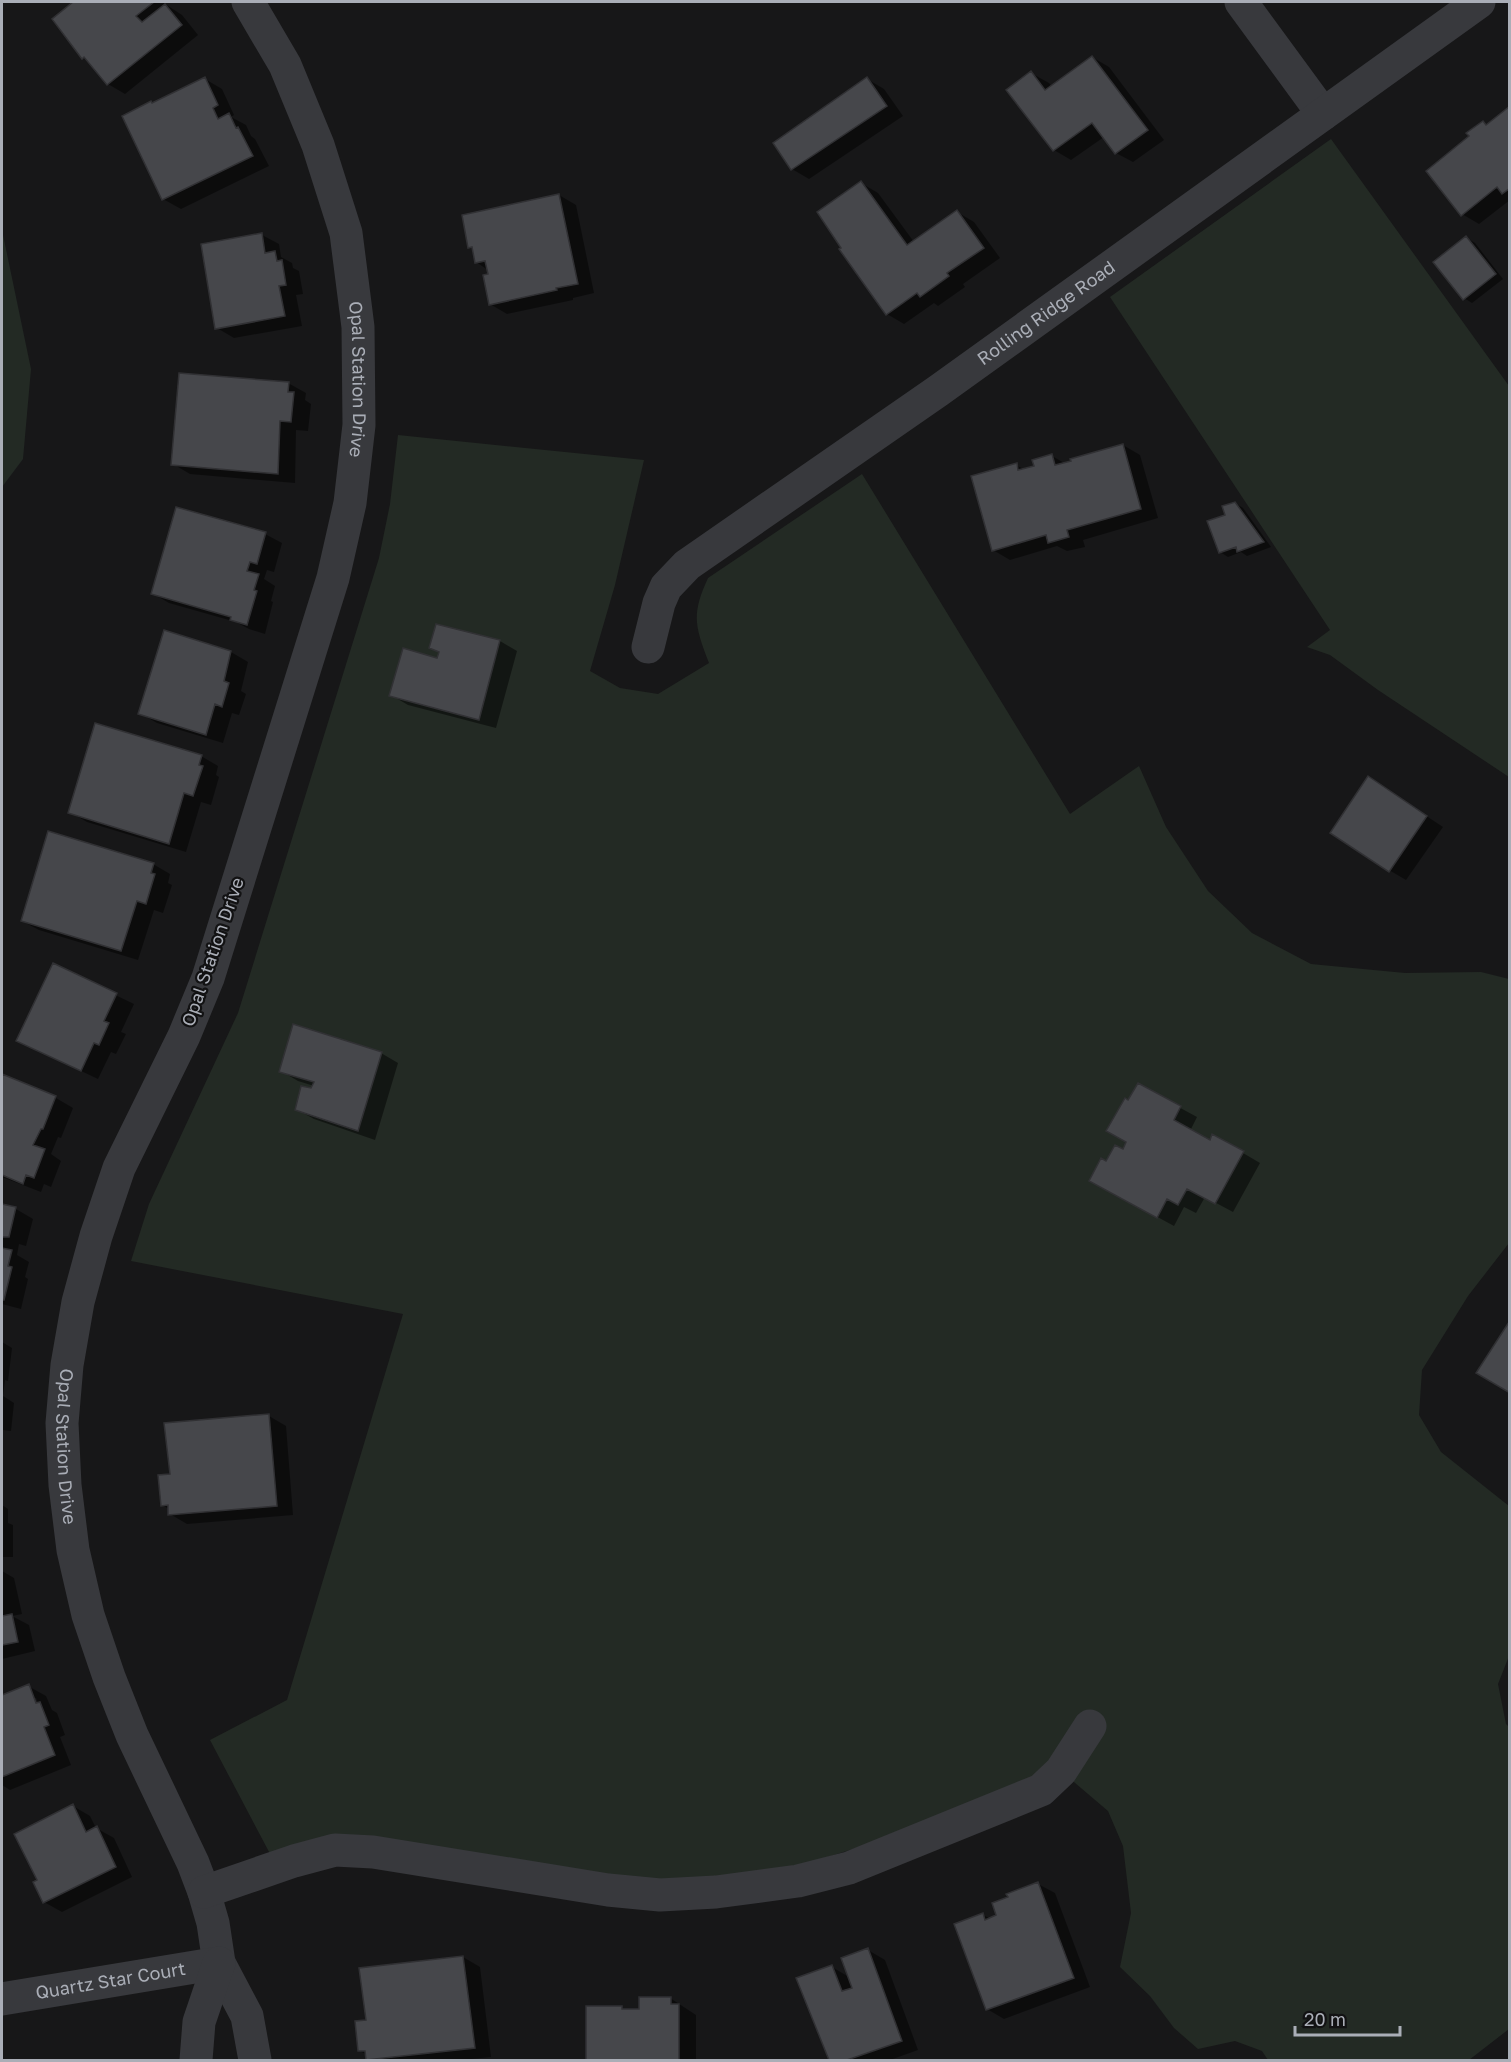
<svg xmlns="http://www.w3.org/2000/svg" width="1511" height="2062" font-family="'Golos Text',sans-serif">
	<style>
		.green { fill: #232a24 }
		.shadow { fill: #0007; fill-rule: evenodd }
		.building { fill: #46474b; stroke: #313134; stroke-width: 1.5 }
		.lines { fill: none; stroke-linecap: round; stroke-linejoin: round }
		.minor { stroke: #38393d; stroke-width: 33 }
		.labels { text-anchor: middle; stroke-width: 4.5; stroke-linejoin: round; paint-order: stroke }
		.street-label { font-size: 18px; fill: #aaaeb7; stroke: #121213 }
	</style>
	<rect width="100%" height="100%" fill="#171718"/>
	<path class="green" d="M1331,139l178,247v391l-131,-87 -48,-35 -23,-8 23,-17 -220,-333z
		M2,230l29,139 -8,90 -21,28z
		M398,435l246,25 -29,125 -25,86 30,17 38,6 51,-31c-14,-37 -18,-48 -1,-85l154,-104 208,340 69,-48 27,61 42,64 44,42 59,31 94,9 76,-1 28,7v264l-41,53 -46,74 -3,45 22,37 68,54v150l-11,28 8,40 4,4 -1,301 -40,31h-201l-6,-9 -27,-10 -37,8 -24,-21 -24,-32 -30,-29 11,-54 -8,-67 -15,-35 -47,-40 -20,19 -325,102 -343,-40 -96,15 -67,-127 77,-40 116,-386 -272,-53 18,-57 89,-191 141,-455 11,-54z"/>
	<path class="shadow" d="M76,2h86l20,13 16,20 -73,59 -17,-10 -18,-22 -7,-4 -29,-39z
		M1092,57l17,10 55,73 -31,22 -17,-9 -12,-16 -33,23 -17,-10 -23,-77 18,10 3,4z
		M205,79l17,10 12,26 -3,2 15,8 5,11 4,3 14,27 -88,43 -18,-10 -10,-95z
		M867,79l17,10 19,27 -94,63 -17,-10z
		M1510,108v92l-31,24 -17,-10 10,-77 11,-14 5,2z
		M861,183l17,10 36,49 43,-30 17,10 26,36 -37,26 2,3 -27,19 -4,-3 -30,21 -17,-10 -44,-66z
		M559,195l17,10 18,88 -21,5v2l-66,14 -17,-10 -2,-34 -12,-8 -3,-13 -3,-2z
		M262,235l17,9 2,13 11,6 1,5 6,3 4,23 -7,1 6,31 -68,12 -17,-10z
		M1467,238l8,5 28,36 -31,24 -8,-5z
		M288,383l18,10 -1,7 6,4 -3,27 -12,-1 -1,53 -105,-9 -17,-10z
		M1123,445l17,10 18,63 -75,22 2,7 -18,4 -10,-5 -47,14 -17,-10 23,-85 9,5 11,-3 16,-11 14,8z
		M1235,503l8,5 28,39 -24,9 -6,-4 -13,5 -8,-5 7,-37z
		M265,534l17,9 -8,29 -7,-2 -3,9 11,7 -4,15 2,1 -8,32 -16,-5 -13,-7 -67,-19 -17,-10z
		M437,626l63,15 17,10 -21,77 -88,-23 -17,-10 47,-36 2,-6 -9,-6z
		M231,652l17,10 -7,29 5,3 -7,21 -7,-2 -9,30 -66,-20 -17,-10z
		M201,756l17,10 -2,9 3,2 -8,28 -10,-3 -15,50 -99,-30 -17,-10z
		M1369,778l74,49 -37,53 -17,-10z
		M153,864l17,10 -2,9 4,2 -9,28 -9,-3 -16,50 -99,-30 -17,-9z
		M53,965l81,39 -13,28 5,2 -10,20 -5,-2 -13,27 -80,-38z
		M381,1053l17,10 -23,77 -61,-21 -18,-10 18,-23 -16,-5 -17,-10z
		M2,1076l54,22 17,10 -12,30 -3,-1 -7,17 10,7 -10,26 -7,-3 -3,8 -39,-15z
		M1138,1085l59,32 -7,14 20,11 33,11 17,10 -27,49 -28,-15 -9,16 -12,-6 -10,19 -66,-36 -1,-27 16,-12 5,-9 1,-40z
		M2,1205l14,4 17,10 -7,27 -7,-2 -2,11 12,7 -4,15 3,2 -7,30 -19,-5z
		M2,1342l10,6 -4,33 -3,-1 -2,16 11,7 -3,28 -8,-1 -1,9z
		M269,1416l17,10 7,89 -106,9 -17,-10 -1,-5 -7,-4 10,-29z
		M2,1505l6,4v14l5,2v32h-11z
		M2,1571l12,7 8,36 -10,2 17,9 6,26 -33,8z
		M28,1686l18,10 6,14 5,3 8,22 -5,2 11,28 -61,25 -8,-5v-88zM33,1698h3l5,12z
		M73,1806l17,10 6,12 18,10 18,39 -70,35 -18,-10 -5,-21z
		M1038,1884l17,9 35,94 -86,32 -17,-10 -4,-94 8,4z
		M868,1950l17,10 33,90 -28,10h-60l-32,-81 34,-12 17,10z
		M463,1957l17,10 11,90 -29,3h-94l-1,-5 -7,-4 8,-30z
		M670,1998l26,17v45h-109v-52h34l4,2h16z"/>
	<path class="building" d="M73,2h81l-18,14 6,6 23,-18 17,21 -75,60 -23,-28 -2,2 -30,-40z
		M1092,56l56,74 -33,24 -23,-31 -39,28 -47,-61 25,-19 14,19z
		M205,77l13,28 -5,3 5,11 11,-6 7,15 2,-1 15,29 -91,44 -40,-84 29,-15 1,2z
		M867,77l20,29 -96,64 -18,-27z
		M1510,106v82l-8,6 -5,-7 -36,29 -35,-45 43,-35 -3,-3 17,-12 3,4z
		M861,181l46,64 50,-35 27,38 -37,25 2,3 -29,21 -3,-4 -31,22 -47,-66 2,-1 -24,-36z
		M559,194l19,90 -22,4 1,2 -68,15 -6,-30 5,-1 -3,-13 -10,2 -3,-16 -4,1 -6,-33z
		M262,233l3,20 10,-2 2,10 5,-1 4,25 -7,1 6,30 -70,13 -14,-85z
		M1466,236l30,38 -33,26 -30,-38z
		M179,373l110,9 -1,10h6l-3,30 -11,-1 -2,53 -107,-9z
		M1123,444l18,65 -74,21 2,7 -21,6 -2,-8 -54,16 -21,-75 46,-13 1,7 16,-4 -2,-6 20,-6 3,11 16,-4 -1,-2z
		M1235,502l29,40 -27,10 -1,-5 -17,6 -12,-32 18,-6 -3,-9z
		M176,507l90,25 -9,32 -7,-2 -3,9 12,3 -5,16 3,1 -10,34 -17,-5 1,-3 -80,-23z
		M436,624l64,16 -21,80 -90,-24 14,-48 34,10 2,-6 -10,-4z
		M164,630l67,21 -7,30 5,2 -7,24 -7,-3 -9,31 -68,-21z
		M95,723l107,32 -3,10 4,1 -10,30 -9,-3 -15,51 -101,-31z
		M1368,776l59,40 -38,56 -59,-39z
		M48,831l106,32 -3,10 4,1 -9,30 -9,-3 -16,50 -100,-30z
		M53,963l64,30 -13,28 5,2 -10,22 -5,-2 -13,28 -65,-30z
		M293,1024l89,28 -24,79 -63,-21 6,-24 10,2 3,-6 -35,-10z
		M2,1074l54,22 -13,33h-2l-8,16 12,4 -11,29 -8,-3 -3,9 -21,-9z
		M1138,1083l43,23 -7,14 36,20 2,-6 32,17 -29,53 -28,-15 -9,16 -11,-6 -10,19 -68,-37 12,-23 5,3 9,-16 8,4 3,-7 -20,-11 19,-33 3,2z
		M2,1204l14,3 -7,30h-7z
		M2,1248l10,2 -4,16 4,1 -8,33h-2z
		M1509,1322h1v71l-34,-20z
		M269,1414l8,92 -109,9v-10l-7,1 -3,-31 12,-1 -6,-51z
		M12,1614l6,28 -16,3v-29z
		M29,1684l7,19 4,-1 9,23 -5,2 11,28 -53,22v-82z
		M73,1804l13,28 11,-6 19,41 -73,36 -10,-21 4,-2 -23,-46z
		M1038,1882l36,96 -88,32 -32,-86 29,-11 2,7 11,-5 -4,-12 16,-6 -2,-3z
		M868,1948l34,93 -55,19h-18l-33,-82 36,-13 10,26 10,-3 -11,-30z
		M463,1956l12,92 -109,12 -1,-9h-7l-3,-30 11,-1 -7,-52z
		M639,1997h32v7h8v56h-93v-54h36v3h17z"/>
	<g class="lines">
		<g class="minor">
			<path id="s1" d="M248,2l37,63 33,80 28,88 12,94 1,98 -9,78 -17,75 -125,400 -24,58 -65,132 -23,68 -18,66 -11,63 -5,58 3,62 8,65 15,65 21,62 23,58 61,128 11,29 9,31 6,40 28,53 8,44"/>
			<path d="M1241,2l82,112"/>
			<path id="s2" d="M648,647l11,-44 7,-16 21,-22 251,-174 541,-389"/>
			<path d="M204,1892l90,-31 41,-11 38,2 235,38 52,5 56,-3 82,-11 51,-13 192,-78 20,-19 29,-45"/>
			<path id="s3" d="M2,1999l217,-36"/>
			<path d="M196,2060l3,-38 20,-59"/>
		</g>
	</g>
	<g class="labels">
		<g class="street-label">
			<text dy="6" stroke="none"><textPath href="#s2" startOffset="532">Rolling Ridge Road</textPath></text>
			<text dy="6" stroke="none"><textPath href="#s1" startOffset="399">Opal Station Drive</textPath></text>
			<text transform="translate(213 952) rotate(-71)" y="6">Opal Station Drive</text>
			<text dy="6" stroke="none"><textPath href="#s1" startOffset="1515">Opal Station Drive</textPath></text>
			<text dy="6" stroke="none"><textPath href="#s3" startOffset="110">Quartz Star Court</textPath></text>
		</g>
	</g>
	<rect width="1511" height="2062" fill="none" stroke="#aaaeb7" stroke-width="6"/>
	<path d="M1295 2026v9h105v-9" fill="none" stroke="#aaaeb7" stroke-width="3"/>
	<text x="1304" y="2026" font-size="18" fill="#aaaeb7" stroke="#121213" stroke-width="4.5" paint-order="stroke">20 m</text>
</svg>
